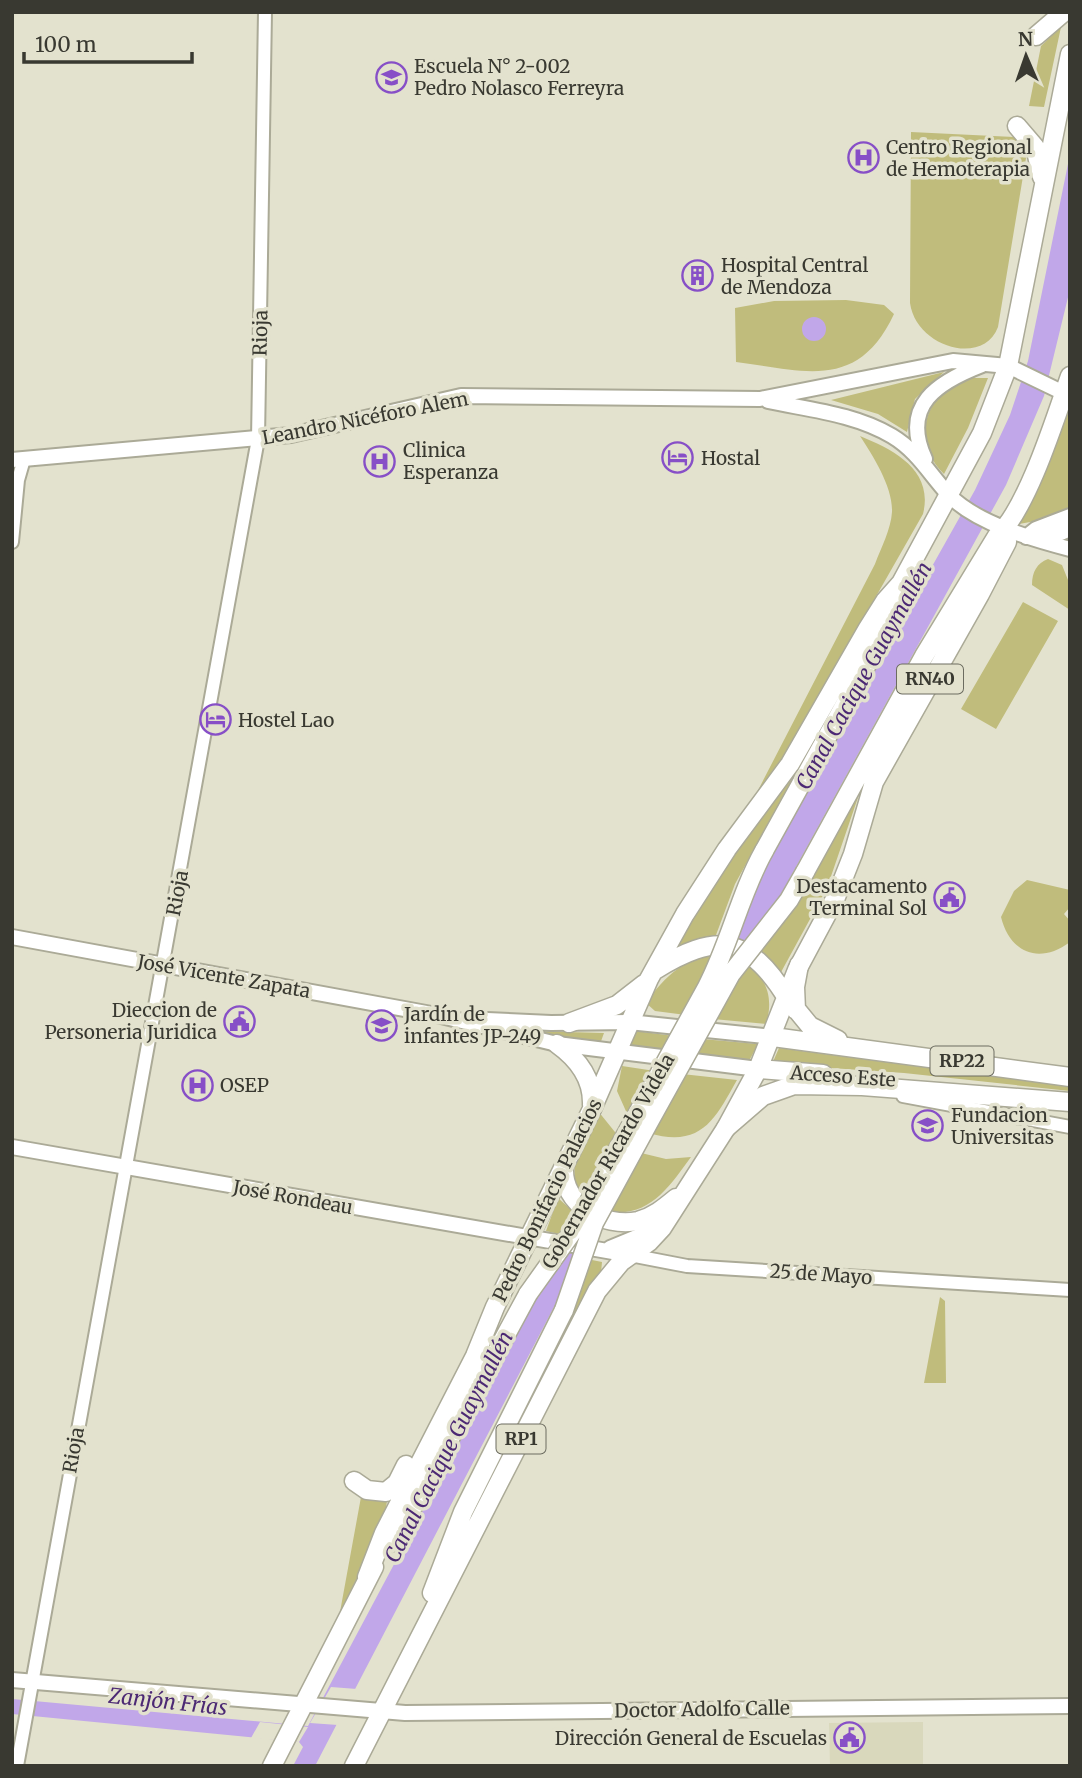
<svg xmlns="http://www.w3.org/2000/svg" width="1082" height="1778" font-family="Merriweather,serif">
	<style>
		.built { fill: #d9d8bc }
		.green { fill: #c0bc7c }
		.water { fill: #c1a7e9 }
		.pier { fill: #e3e2ce }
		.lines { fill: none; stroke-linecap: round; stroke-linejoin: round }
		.tertiary-casing { stroke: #abaa97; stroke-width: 16 }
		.secondary-casing { stroke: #abaa97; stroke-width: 18 }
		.trunk-casing { stroke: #abaa97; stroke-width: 21 }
		.motorway-casing { stroke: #abaa97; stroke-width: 21 }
		.tertiary { stroke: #fff; stroke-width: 12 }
		.secondary { stroke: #fff; stroke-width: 14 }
		.trunk { stroke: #fff; stroke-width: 18 }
		.motorway { stroke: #fff; stroke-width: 18 }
		.trunk-bridge-casing { stroke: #abaa97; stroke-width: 21; stroke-linecap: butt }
		.trunk-bridge { stroke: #fff; stroke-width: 18 }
		.labels { text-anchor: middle; stroke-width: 7; stroke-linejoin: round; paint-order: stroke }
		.shield { fill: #e3e2ce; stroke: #6c6c60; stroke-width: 2 }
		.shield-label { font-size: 18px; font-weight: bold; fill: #393931 }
		.poi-label { font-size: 19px; fill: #393931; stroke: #e3e2ce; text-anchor: start }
		.street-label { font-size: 19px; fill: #393931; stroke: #e3e2ce }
		.water-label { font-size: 21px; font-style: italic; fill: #4c2974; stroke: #e3e2ce }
	</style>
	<rect width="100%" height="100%" fill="#e3e2ce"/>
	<path class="built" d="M923,1722v44h-93l-1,-43z"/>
	<path class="green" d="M1061,27l-17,80 -15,-1 12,-60z
		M911,132l103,5 11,7 2,8 -29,175c-15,40 -82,20 -88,-24z
		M846,300l38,5 10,9c-36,77 -89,57 -158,48l-1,-54 39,-7z
		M944,372l-29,27 -8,33 -29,-18 -47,-14z
		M972,378h16l-20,50 -24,46c-35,-34 -19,-84 28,-96z
		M1069,410l1,97 -23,12 -28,5 31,-63z
		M860,436c34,14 74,34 63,78l-147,258 -22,26 121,-234c6,-16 16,-35 17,-52 1,-25 -19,-56 -32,-76z
		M1048,559l14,6 8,20v25l-38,-25c0,-13 5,-22 16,-26z
		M1023,602l35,19 -62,108 -35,-20z
		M795,775l-60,109 -19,51 -41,13 62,-102z
		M865,777l-38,111 -47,86 -22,-25z
		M1027,880l43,10v17l-6,7 6,7v21c-31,23 -60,11 -69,-25l13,-26z
		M719,954l-33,61 -31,-4 -9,-8c19,-27 40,-47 73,-49z
		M744,961c23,16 30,37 22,63l-53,-5z
		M530,1031l74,2 -4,11z
		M636,1031l38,5 -8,15 -36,-4z
		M702,1039l56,5 -9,17 -56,-6z
		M779,1048l281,37 10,2v4l-166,-18 -132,-9z
		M622,1066l33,5 -26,47 -12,-27z
		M682,1074l55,6c-23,41 -36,68 -89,53z
		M598,1111l21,26 -33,62c-27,-26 0,-61 12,-88z
		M637,1152l29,7 25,-2c-22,30 -42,62 -85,54z
		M558,1198l19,17 -10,21 -21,-5z
		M587,1259l15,3 -1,11 -43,72z
		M940,1297l5,4 1,82h-22z
		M361,1497l26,4 -4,26 -43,85z"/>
	<path class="water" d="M1070,154v135l-26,107 -38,89 -451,820 -240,461h-22l10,-19 -4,-5 -287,-28v-15l296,27 492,-925 175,-311 35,-75 18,-54z
		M802 329a12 12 0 1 1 24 0a12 12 0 1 1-24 0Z"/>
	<path class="pier" d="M331,1687l26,2 -19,36 -28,-2z
		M260,1722l48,5 -9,15 -48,-4z"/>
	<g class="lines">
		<defs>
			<path id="tertiary" d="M12,542l6,-62 6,-21
				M903,1096l167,31
				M630,1255l57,11 383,24
				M17,1766l241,-1327 7,-427"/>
			<path id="secondary" d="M768,401c43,9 87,13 124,35 25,15 37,37 56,58 27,29 84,45 122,55
				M925,459c-25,-54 13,-77 57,-94
				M12,460l279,-25 170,-39 299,3 193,-38 55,5 62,30
				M1026,537l10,-8 34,-13
				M1042,541l28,-12
				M12,937l425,78 120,29 201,25
				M487,1020l64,3 78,-1 144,15
				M12,1147l618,108
				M610,1248l46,-19
				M12,1680l393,33 665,-7"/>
			<path id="trunk" d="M1036,36l28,-24
				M1017,126l18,21 7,30
				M764,851l116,-210 17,-36 4,-22
				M805,872l119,-216 73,-120c30,-26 59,-120 73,-160
				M655,970c60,-37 93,-36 132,28
				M569,1023l48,-18 27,-21
				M557,1044c21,15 36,34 35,61
				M564,1167c-2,37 39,61 74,54 15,-4 26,-13 38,-23
				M354,1481l13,9 19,2 11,-9 9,-18
				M390,1543l18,-27 120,-222
				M367,1577l17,-44 91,-177 20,-49 97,-198 57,-130 36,-65 42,-65 63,-85 78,-136 17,-27 16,-18 81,-150 26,-67 62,-312
				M432,1593l31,-81 101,-202
				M272,1766l102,-199
				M354,1766l243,-475 24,-29 28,-20 13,-14 64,-100 32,-59 39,-99 39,-73 17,-43 21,-72 106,-188 27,-52 -1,-14"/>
			<path id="motorway" d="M787,998l23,28 28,14
				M796,1010l-1,-23 4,-22
				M773,1037l297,40
				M758,1069l65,5
				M726,1128l37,-32 31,-11 68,1 208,16"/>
		</defs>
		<use href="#tertiary" class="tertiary-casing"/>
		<use href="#secondary" class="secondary-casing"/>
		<use href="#trunk" class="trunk-casing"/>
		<use href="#motorway" class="motorway-casing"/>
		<use href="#tertiary" class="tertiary"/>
		<use href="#secondary" class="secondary"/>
		<use href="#trunk" class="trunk"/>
		<use href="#motorway" class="motorway"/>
		<defs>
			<path id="trunk-bridge" d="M528,1294l45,-63 134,-244c23,-44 33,-93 57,-136
				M564,1310l30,-87 55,-101 82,-148 58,-74 16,-28"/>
		</defs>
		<use href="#trunk-bridge" class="trunk-bridge-casing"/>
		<use href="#trunk-bridge" class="trunk-bridge"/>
	</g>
	<defs>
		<symbol id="school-ring" viewBox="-11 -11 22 22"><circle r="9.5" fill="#e3e2ce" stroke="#874fc7" stroke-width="1.5"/><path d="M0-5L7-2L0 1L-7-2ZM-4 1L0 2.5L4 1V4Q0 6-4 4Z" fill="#874fc7"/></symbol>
		<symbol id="hospital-ring" viewBox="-11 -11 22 22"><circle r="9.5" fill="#e3e2ce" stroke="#874fc7" stroke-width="1.5"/><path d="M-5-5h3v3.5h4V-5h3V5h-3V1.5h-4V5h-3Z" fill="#874fc7"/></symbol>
		<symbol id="building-ring" viewBox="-11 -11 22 22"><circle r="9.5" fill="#e3e2ce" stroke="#874fc7" stroke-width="1.5"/><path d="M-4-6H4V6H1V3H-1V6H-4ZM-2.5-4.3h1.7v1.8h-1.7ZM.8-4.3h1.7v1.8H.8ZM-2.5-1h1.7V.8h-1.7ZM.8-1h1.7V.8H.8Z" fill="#874fc7"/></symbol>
		<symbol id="hotel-ring" viewBox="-11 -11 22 22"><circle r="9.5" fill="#e3e2ce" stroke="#874fc7" stroke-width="1.5"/><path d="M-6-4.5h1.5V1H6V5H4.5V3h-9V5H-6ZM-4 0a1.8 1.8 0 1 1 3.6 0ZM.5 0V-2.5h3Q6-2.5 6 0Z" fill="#874fc7"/></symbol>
		<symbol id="civic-ring" viewBox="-11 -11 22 22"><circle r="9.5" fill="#e3e2ce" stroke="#874fc7" stroke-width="1.5"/><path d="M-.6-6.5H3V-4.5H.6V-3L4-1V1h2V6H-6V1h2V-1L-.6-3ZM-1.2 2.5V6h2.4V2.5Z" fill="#874fc7"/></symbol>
		<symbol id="university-ring" viewBox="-11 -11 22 22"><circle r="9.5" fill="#e3e2ce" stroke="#874fc7" stroke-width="1.5"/><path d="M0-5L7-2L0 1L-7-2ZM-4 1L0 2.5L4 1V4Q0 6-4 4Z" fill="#874fc7"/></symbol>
	</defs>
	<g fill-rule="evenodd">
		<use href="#school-ring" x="374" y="60" width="35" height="35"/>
		<use href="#hospital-ring" x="846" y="140" width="35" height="35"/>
		<use href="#building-ring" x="680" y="258" width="35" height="35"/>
		<use href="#hotel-ring" x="660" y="440" width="35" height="35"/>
		<use href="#hospital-ring" x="362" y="444" width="35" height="35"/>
		<use href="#hotel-ring" x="198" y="702" width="35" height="35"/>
		<use href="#civic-ring" x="932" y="880" width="35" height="35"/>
		<use href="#civic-ring" x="222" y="1004" width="35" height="35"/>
		<use href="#school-ring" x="364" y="1008" width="35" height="35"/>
		<use href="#hospital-ring" x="180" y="1068" width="35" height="35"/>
		<use href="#university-ring" x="910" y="1108" width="35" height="35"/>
		<use href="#civic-ring" x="832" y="1720" width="35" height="35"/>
	</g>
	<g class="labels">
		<g class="shield">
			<rect x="897" y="664.5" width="66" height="29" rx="5"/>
			<rect x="930.5" y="1046.5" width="63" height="29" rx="5"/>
			<rect x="496.5" y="1424.5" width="49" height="29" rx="5"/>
		</g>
		<g class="shield-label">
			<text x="930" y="685">RN40</text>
			<text x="962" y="1067">RP22</text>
			<text x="521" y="1445">RP1</text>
		</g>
		<g class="poi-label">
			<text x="414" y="73">Escuela N° 2-002<tspan x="414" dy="22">Pedro Nolasco Ferreyra</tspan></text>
			<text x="886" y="154">Centro Regional<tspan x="886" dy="22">de Hemoterapia</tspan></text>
			<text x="721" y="272">Hospital Central<tspan x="721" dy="22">de Mendoza</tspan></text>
			<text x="403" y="457">Clinica<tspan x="403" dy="22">Esperanza</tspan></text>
			<text x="701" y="465">Hostal</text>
			<text x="238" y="727">Hostel Lao</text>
			<text x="927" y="893" text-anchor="end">Destacamento<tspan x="927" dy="22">Terminal Sol</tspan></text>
			<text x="217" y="1017" text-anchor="end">Dieccion de<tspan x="217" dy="22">Personeria Juridica</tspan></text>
			<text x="404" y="1021">Jardín de<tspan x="404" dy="22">infantes JP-249</tspan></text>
			<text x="220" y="1092">OSEP</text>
			<text x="951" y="1122">Fundacion<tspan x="951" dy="22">Universitas</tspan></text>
			<text x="827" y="1745" text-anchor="end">Dirección General de Escuelas</text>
		</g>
		<g class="street-label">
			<text transform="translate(260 333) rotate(-89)" y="7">Rioja</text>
			<text transform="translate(365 418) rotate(-11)" y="7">Leandro Nicéforo Alem</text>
			<text transform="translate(177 893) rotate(-79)" y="7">Rioja</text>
			<text transform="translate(224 976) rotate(10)" y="7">José Vicente Zapata</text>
			<text transform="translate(843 1076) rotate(4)" y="7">Acceso Este</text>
			<text transform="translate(608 1161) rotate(-60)" y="7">Gobernador Ricardo Videla</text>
			<text transform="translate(293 1197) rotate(10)" y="7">José Rondeau</text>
			<text transform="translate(547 1200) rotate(-64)" y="7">Pedro Bonifacio Palacios</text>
			<text transform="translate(821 1274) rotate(4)" y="7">25 de Mayo</text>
			<text transform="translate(73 1450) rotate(-80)" y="7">Rioja</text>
			<text transform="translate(702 1709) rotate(-1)" y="7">Doctor Adolfo Calle</text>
		</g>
		<g class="water-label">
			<text transform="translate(864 676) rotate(-61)" y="7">Canal Cacique Guaymallén</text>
			<text transform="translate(449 1447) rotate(-63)" y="7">Canal Cacique Guaymallén</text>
			<text transform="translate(168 1702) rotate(6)" y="7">Zanjón Frías</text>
		</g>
	</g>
	<rect width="1082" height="1778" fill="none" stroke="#393931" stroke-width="28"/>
	<g transform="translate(1026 56) rotate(358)" stroke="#e3e2ce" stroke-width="5" paint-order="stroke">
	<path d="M0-5L12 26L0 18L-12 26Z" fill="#393931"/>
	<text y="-10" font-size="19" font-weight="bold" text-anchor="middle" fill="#393931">N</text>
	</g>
	<path d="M24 52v10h168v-10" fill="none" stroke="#393931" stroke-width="3.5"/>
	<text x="35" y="52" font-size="21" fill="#393931" stroke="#e3e2ce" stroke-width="5" paint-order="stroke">100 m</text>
</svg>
